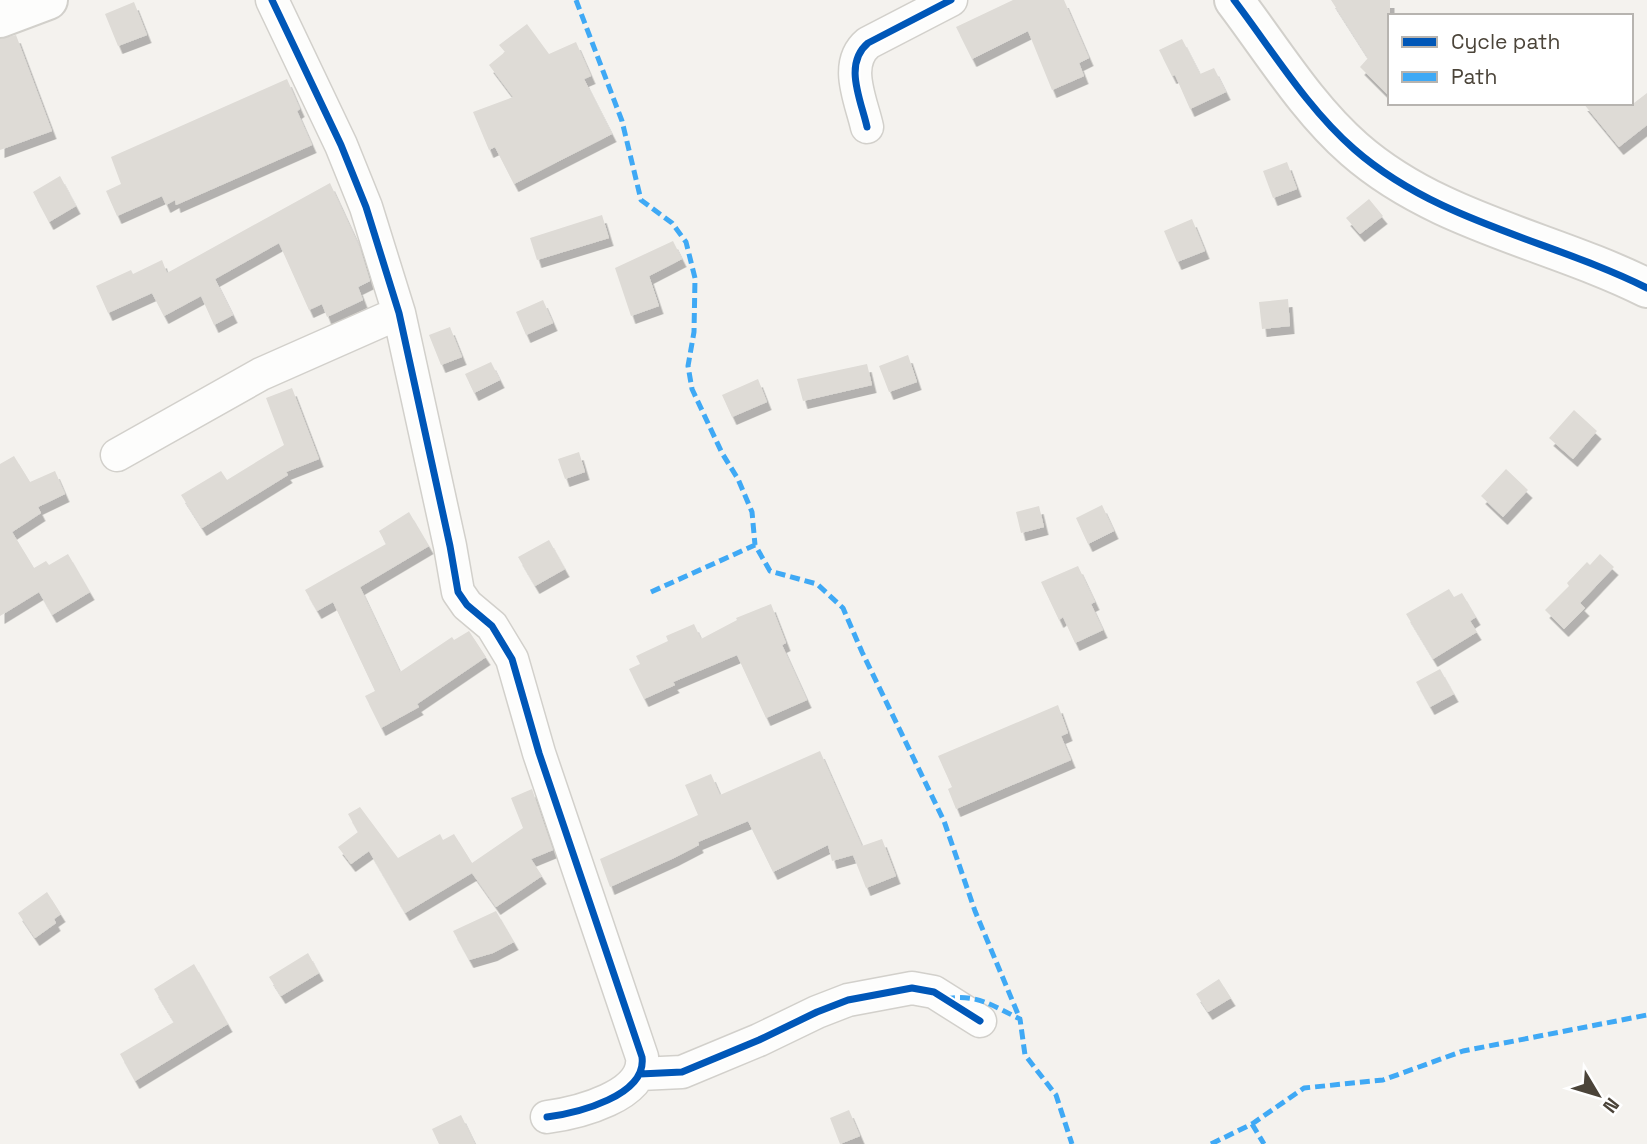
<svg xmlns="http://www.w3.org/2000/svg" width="1647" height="1144" font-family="'Space Grotesk',sans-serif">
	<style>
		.building { fill: #dedbd6; filter: url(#shadow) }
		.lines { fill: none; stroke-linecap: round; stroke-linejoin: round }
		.minor-casing { stroke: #d2d0cb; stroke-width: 35 }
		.tertiary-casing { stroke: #d2d0cb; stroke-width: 42 }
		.minor { stroke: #fdfdfc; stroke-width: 32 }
		.tertiary { stroke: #fdfdfc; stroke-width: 38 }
		.quiet { stroke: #3fa9f5; stroke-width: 5; stroke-dasharray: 10 5; stroke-linecap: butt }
		.cycleway-casing { stroke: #fff; stroke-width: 11 }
		.cycleway { stroke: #0057b8; stroke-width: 7 }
	</style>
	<defs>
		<filter id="shadow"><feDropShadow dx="4.5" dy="8" stdDeviation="0" flood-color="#0004"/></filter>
	</defs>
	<rect width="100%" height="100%" fill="#f4f2ee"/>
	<path class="building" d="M1013,0h51l25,58 -10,5 5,13 -32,14 -24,-59 -56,28 -16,-32z
		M1331,0h59v97l-30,-30 8,-9z
		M134,2l13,33 -29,11 -13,-32z
		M527,24l22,30 27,-12 15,34 -7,3 28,55 -98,50 -19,-37 -6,3 -16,-38 40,-15 -24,-32 16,-13 -6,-7z
		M16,35l36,96 -52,19v-111z
		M1182,39l18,35 14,-6 12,24 -36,17 -15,-34 -3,1 -13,-26z
		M287,79l13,30 -3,2 15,34 -136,60 -1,-5 -9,5 -4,-9 -45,20 -11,-25 15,-7 -10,-27z
		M1647,93v32l-28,22 -36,-44h51z
		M1287,162l10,27 -24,9 -10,-27z
		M60,176l16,30 -27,16 -16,-30z
		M330,183l30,65 10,33 -12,6 5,13 -36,17 -5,-13 -13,6 -30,-67 -64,36 18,36 -19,10 -13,-29 -37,20 -12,-23 -44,20 -12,-27 35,-16 2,4 29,-14 5,13z
		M1369,199l14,17 -23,18 -14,-16z
		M602,215l7,23 -72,22 -7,-22z
		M1192,219l13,32 -28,11 -13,-31z
		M673,241l9,18 -33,17 10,30 -28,10 -16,-48z
		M1288,299l2,27 -28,3 -3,-27z
		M543,300l10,23 -27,12 -10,-23z
		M450,327l12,30 -21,8 -12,-30z
		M908,355l9,27 -28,10 -10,-26z
		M491,362l9,18 -26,13 -9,-19z
		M867,364l5,21 -69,16 -6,-22z
		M758,379l9,23 -35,15 -10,-22z
		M292,388l27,71 -33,13 2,3 -86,53 -21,-33 40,-24 6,9 57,-35 -18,-47z
		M1574,410l23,21 -24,28 -24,-21z
		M579,452l6,20 -20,7 -7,-20z
		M14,456l16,26 25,-11 10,23 -27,13 3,6 -29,19 22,36 12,-7 3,4 19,-11 22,38 -38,23 -13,-23 -39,24v-152z
		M1506,469l22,21 -25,27 -22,-21z
		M1102,505l12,26 -26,13 -12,-26z
		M1039,506l5,21 -23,6 -5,-21z
		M409,512l20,34 -69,41 40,85 52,-35 2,3 15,-9 17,26 -69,47 2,3 -38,21 -16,-32 10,-5 -42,-89 -16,9 -12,-21 81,-46 -7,-13z
		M549,540l16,29 -30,17 -17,-29z
		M1600,554l14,13 -34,36 5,5 -21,21 -19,-19 24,-24 -2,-3 20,-21 3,3z
		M1078,566l17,36 -4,2 12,26 -28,13 -12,-26 -4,3 -18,-38z
		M1449,589l5,8 8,-4 14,24 -6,4 7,11 -44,27 -27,-45z
		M771,604l15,39 -4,2 25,55 -41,18 -29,-63 -64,27 2,3 -31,14 -15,-30 11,-5 -4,-8 32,-15 -2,-5 28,-12 7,15 36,-19 -1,-2z
		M1440,669l14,25 -24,13 -14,-25z
		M1058,705l10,28 -7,3 10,24 -115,49 -8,-20 4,-2 -14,-31z
		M820,751l42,95 20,-7 14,37 -30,12 -13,-33 -21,6 -4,-16 -55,27 -25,-51 -50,21 1,3 -25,13 -64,29 -10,-28 98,-44 -13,-30 26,-11 9,21z
		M532,789l21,61 -22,9 11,17 -46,31 -24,-34 -67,40 -36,-62 -18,13 -13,-17 20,-15 -10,-18 12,-7 38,51 42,-24 3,6 11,-6 18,29 51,-35 -12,-30z
		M47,892l14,22 -7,5 2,4 -21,15 -17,-25z
		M496,911l18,31 -21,11 -24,7 -16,-29z
		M308,953l11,20 -38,23 -12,-19z
		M194,964l34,60 -93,57 -15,-27 54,-32 -20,-33z
		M1219,979l12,19 -23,14 -12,-18z
		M849,1110l11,26 -20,8 -10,-26z
		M461,1115l14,29h-36l-7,-15z"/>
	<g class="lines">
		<defs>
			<path id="minor" d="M272,0l69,145 25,62 33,106 51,233 8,46 9,13 25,21 20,33 27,94 103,304c5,39 -65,56 -95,60
				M867,127c-6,-27 -24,-63 1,-84l83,-43
				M117,455l144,-81 138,-61
				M640,1074l42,-2 77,-32 58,-28 31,-12 64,-12 22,4 46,29"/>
			<path id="tertiary" d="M1234,0c38,50 73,108 120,149 83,73 197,91 293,139
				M0,18l48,-18"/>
		</defs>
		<use href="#minor" class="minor-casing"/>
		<use href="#tertiary" class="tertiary-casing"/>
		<use href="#minor" class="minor"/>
		<use href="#tertiary" class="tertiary"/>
		<path class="quiet" d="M576,0l46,121 19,79 31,23 14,19 9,36 -1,54 -6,34 4,23 30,64 16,26 14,33 3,33
			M651,592l104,-47 15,26 47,13 26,24 19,44 82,169 31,90 45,108
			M945,999c31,-6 48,7 75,20l5,36 31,40 16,49
			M1252,1124l12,20
			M1211,1144l41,-20 52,-36 79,-8 80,-29 184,-36"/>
		<defs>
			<path id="cycleway" d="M272,0l69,145 25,62 33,106 51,233 8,46 9,13 25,21 20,33 27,94 103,304c5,39 -65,56 -95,60
				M1234,0c38,50 73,108 120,149 83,73 197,91 293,139
				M867,127c-6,-27 -24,-63 1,-84l83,-43
				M640,1074l42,-2 77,-32 58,-28 31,-12 64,-12 22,4 46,29"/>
		</defs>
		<use href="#cycleway" class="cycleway-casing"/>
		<use href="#cycleway" class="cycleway"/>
	</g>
	<rect x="1388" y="14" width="245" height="91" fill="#ffffff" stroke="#b7b4b0" stroke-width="2"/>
	<rect x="1402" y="37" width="35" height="10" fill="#0057b8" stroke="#b7b4b0" stroke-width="2"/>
	<text x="1451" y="49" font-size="21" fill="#4b4439">Cycle path</text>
	<rect x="1402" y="72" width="35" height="10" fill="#3fa9f5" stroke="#b7b4b0" stroke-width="2"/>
	<text x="1451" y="84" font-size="21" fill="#4b4439">Path</text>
	<g transform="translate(1598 1095) rotate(128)" stroke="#ffffff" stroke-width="5" paint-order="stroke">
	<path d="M0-5L12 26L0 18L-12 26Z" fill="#4b4439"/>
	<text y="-10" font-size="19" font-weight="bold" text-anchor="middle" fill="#4b4439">N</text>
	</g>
</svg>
